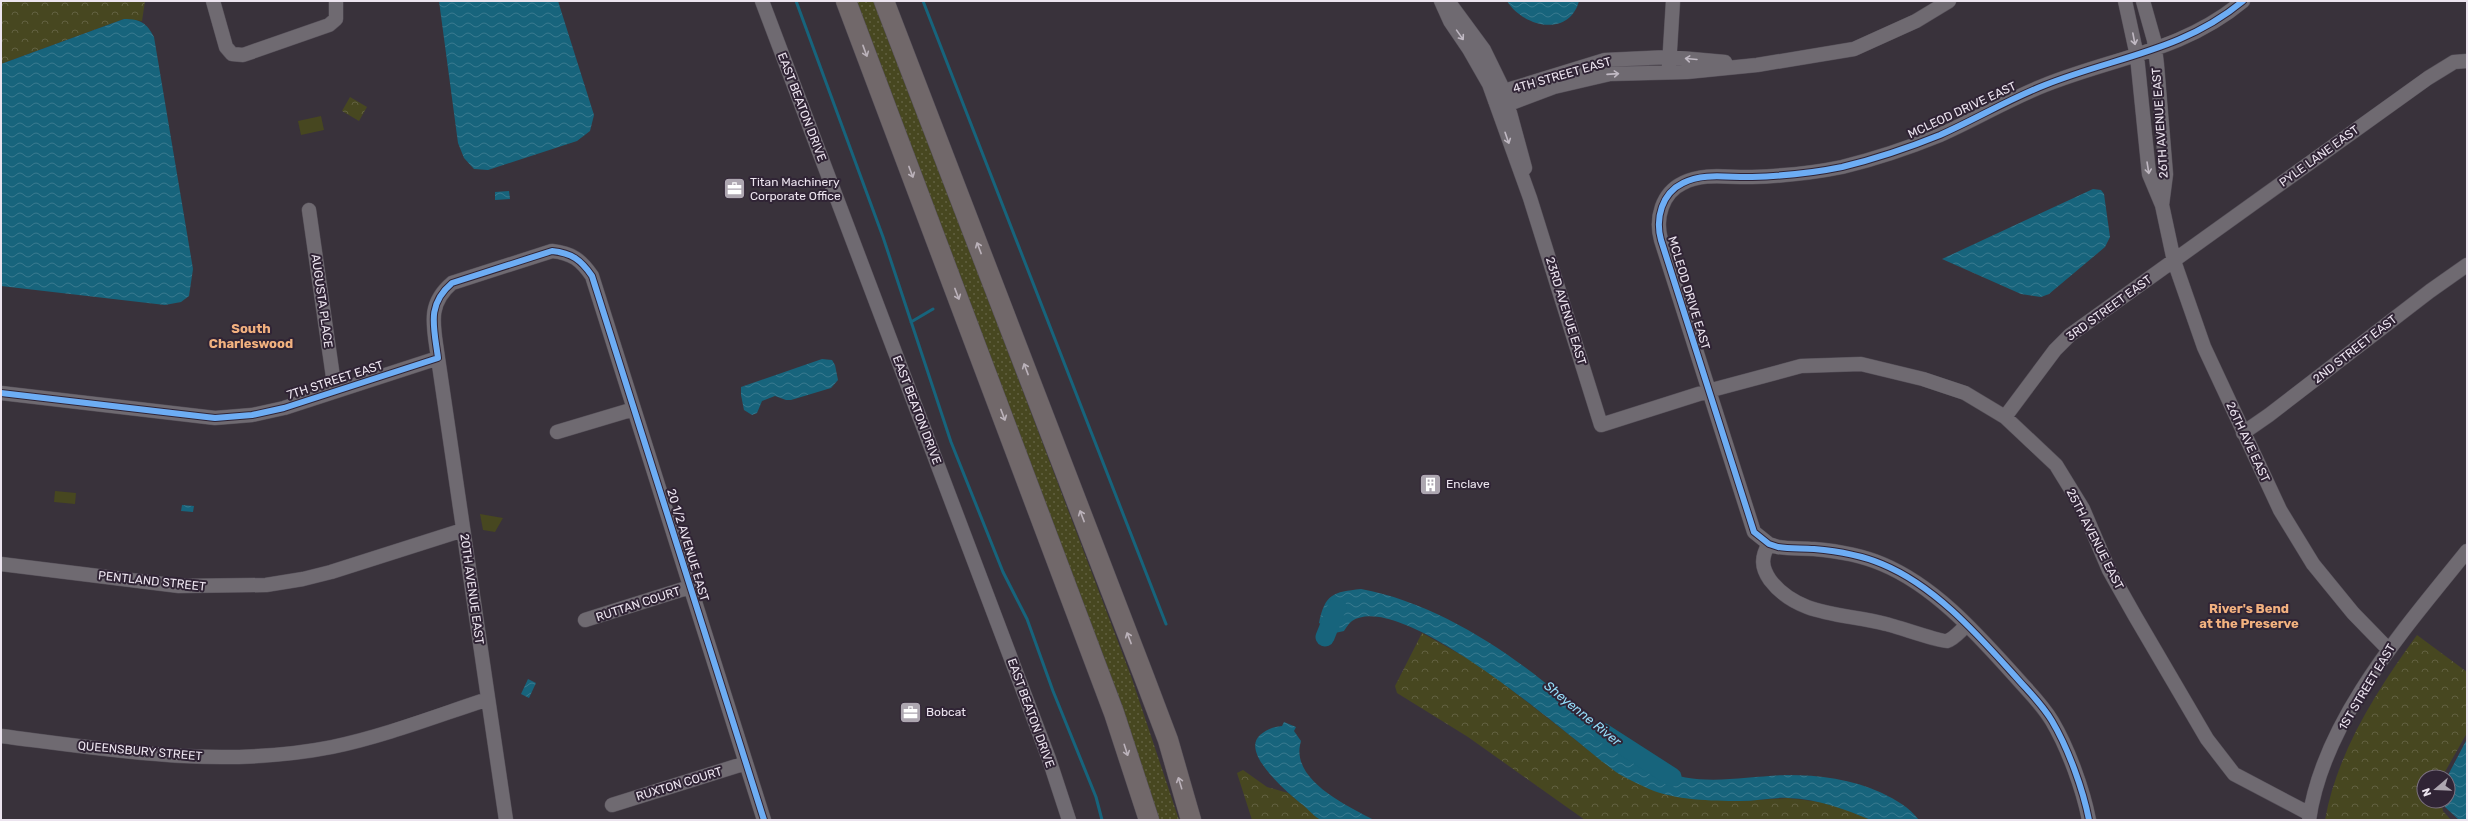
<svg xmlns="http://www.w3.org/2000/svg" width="2468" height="821" font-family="Rubik,sans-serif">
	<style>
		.grass { fill: url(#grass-dots) }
		.forest { fill: url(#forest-crowns) }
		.pitch { fill: #474720 }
		.water { fill: url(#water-waves) }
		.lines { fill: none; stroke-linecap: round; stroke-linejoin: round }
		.stream { stroke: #17647c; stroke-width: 3 }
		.river { stroke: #17647c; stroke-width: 19 }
		.minor-casing { stroke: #554f58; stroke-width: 15 }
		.highway-casing { stroke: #554f58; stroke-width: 21 }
		.minor { stroke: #6f6a71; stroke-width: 14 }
		.highway { stroke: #71686a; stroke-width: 20 }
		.cycleway-casing { stroke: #302435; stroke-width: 8 }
		.cycleway { stroke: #6dadf4; stroke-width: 6 }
		.oneway { stroke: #c0b9c3 }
		.oneway2 { stroke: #bbb2ba }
		.labels { text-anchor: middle; stroke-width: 4; stroke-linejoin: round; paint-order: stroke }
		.street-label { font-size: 12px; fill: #ece4ef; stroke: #302435 }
		.poi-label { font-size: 12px; fill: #ece4ef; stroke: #302435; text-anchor: start }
		.neighbourhood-label { font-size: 13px; font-weight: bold; fill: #f2b17f; stroke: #302435 }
		.water-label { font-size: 13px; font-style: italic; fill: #93dbf7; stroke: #302435 }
	</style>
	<defs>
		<pattern id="grass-dots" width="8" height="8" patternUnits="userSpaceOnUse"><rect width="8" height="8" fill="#474720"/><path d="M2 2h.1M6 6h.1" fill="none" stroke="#626141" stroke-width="1.8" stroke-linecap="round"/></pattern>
		<pattern id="forest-crowns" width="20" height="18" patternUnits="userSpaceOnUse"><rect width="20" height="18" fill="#474720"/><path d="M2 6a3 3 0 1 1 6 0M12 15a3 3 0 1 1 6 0" fill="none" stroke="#626141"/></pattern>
		<pattern id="water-waves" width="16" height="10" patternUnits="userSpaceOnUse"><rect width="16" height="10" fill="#17647c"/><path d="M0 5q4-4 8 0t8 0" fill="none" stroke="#397a8f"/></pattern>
	</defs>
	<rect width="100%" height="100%" fill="#39323b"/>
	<path class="grass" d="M854,1h21l256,675 48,144h-20z"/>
	<path class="forest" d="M1,1h144l-3,20 -18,-2 -123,45z
		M350,97l17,10 -8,14 -17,-10z
		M1422,633l59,33 133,104 36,19 90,12 48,-3 41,5 43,17h-287l-117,-83 -71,-44 -2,-7z
		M2417,635l50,37v61l-25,44h-18v24h17l2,10 8,9h-126c12,-68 52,-130 92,-185z
		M1243,770l24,17 21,6 34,27h-70l-15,-47z"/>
	<path class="pitch" d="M321,116l3,14 -23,5 -3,-14z
		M55,491l21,2 -1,11 -21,-2z
		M480,514l23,4 -8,14 -12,-2z"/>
	<path class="water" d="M439,1h119l36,114 -4,16 -13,10 -89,29 -14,-1 -10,-11 -6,-15z
		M1507,1h72c-10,37 -56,26 -72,0z
		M124,19c16,0 23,4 30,18l39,232 -4,27 -8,6 -16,3 -164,-19v-222z
		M2093,189l8,1 3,4 6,43 -5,10 -56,47 -8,3 -20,-3 -79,-35z
		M509,191l1,8 -15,1v-8z
		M822,359l10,1 3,5 3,15 -7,8 -40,12h-5l-11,-4 -13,5 -5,12 -5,2 -8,-5 -3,-15v-8z
		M182,505l12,1 -1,6 -12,-1z
		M1361,589c72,13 143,59 198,105 31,26 63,58 100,75 39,19 86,7 128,6 32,0 65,4 95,18 14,7 27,14 37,27 -12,0 -37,1 -48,0 -27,-11 -53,-21 -83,-22 -16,-1 -32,3 -48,3 -29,0 -65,-1 -91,-12 -12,-6 -27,-12 -37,-20 -41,-31 -210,-181 -260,-148 -3,2 -6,7 -8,10l-9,2 -16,-10c6,-29 14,-31 42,-34z
		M528,679l8,4 -7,15 -8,-4z
		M1284,722l12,5 -2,4 7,10c-12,39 47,65 73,79 -14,0 -40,1 -52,0 -7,-2 -14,-11 -19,-15 -15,-12 -63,-52 -43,-70 7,-6 13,-8 22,-9z
		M2467,739v81h-8l-14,-13 -1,-6h4l-1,-24z"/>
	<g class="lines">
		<path class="stream" d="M796,1l87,236 68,205 52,130 24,47 26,72 43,106 6,23
			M923,1l243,623
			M911,322l22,-13"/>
		<path class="river" d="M1325,637l12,-30
			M1602,732l70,45"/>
		<defs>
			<path id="minor" d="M213,1l13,46 6,7 11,1 86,-30 7,-6v-18
				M762,1l287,758 20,61
				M1441,1l9,20 19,28 20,35 41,114 71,227 107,-34 93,-25 60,-2 62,15 42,14 40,24 51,48 27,44 26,61 26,46 72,123 27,35 76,40
				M1448,1l36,49 20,41 21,77
				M2125,1l12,55 12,118 13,31 12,56 30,86 76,163 33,54 40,49 35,36
				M2143,1l11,39 3,25 9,109 -4,31
				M1669,66l4,-65
				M1495,101l14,3 45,-17 56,-13 77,-2 70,-7 97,-16 62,-28 33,-20
				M1495,101l9,-10 101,-31 64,-3 56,5
				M309,210l26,181
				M438,358l68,462
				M1,393l214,25 37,-3 32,-7 154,-50c-4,-31 -12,-53 14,-75l100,-32c20,2 29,9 40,25l172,544
				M2005,417l50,-67 15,-15 358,-257 26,-16 13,-1
				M557,432l77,-23
				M2243,433l26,-18 161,-124 37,-26
				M1769,544c-8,13 -8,23 1,36 28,37 75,33 116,44 10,2 55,18 61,17 7,-2 13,-10 19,-15
				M1,564l178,22 87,-1 37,-6 28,-7 132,-42
				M585,620l105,-33
				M1,736c110,14 220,33 331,11 53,-11 104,-31 156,-48
				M612,805l134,-42
				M2089,820c-6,-31 -21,-72 -37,-99 -10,-17 -24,-30 -37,-45 -38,-42 -80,-90 -133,-112 -21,-9 -45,-13 -68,-15 -12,-1 -24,0 -36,-2l-9,-3 -15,-12 -93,-292c-6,-22 1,-47 22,-57 21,-11 47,-5 69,-6 30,-1 61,-4 90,-10 33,-8 66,-19 98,-32 36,-16 69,-36 105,-50 70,-28 138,-34 198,-84
				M2309,820c14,-100 97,-193 158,-269"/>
			<path id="highway" d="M846,1l268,712 35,107
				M884,1l259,673 25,66 23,80"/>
		</defs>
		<use href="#minor" class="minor-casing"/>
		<use href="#highway" class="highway-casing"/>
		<use href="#minor" class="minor"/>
		<use href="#highway" class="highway"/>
		<defs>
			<path id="cycleway" d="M1,393l214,25 37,-3 32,-7 154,-50c-4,-31 -12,-53 14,-75l100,-32c20,2 29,9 40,25l172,544
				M2089,820c-6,-31 -21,-72 -37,-99 -10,-17 -24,-30 -37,-45 -38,-42 -80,-90 -133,-112 -21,-9 -45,-13 -68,-15 -12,-1 -24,0 -36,-2l-9,-3 -15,-12 -93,-292c-6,-22 1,-47 22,-57 21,-11 47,-5 69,-6 30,-1 61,-4 90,-10 33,-8 66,-19 98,-32 36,-16 69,-36 105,-50 70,-28 138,-34 198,-84"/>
		</defs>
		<use href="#cycleway" class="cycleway-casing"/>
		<use href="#cycleway" class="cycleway"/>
	</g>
	<defs><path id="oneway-shaft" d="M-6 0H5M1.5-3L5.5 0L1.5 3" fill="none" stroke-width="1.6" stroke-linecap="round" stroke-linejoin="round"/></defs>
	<g class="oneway">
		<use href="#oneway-shaft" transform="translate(1460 35) rotate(55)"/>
		<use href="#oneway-shaft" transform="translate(2134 39) rotate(79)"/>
		<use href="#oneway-shaft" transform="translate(1691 59) rotate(-175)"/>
		<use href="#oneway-shaft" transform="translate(1613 74) rotate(-4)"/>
		<use href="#oneway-shaft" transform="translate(1507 138) rotate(71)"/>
		<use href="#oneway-shaft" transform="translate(2148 168) rotate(81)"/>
	</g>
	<g class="oneway2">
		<use href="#oneway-shaft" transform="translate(865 51) rotate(70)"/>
		<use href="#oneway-shaft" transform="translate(911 172) rotate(69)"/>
		<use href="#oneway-shaft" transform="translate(979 248) rotate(-111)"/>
		<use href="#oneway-shaft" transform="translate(957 294) rotate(69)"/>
		<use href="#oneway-shaft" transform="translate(1026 369) rotate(-111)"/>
		<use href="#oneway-shaft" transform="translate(1003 415) rotate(69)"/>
		<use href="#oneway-shaft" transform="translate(1082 516) rotate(-111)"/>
		<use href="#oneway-shaft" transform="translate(1129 638) rotate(-111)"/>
		<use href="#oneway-shaft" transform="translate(1126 750) rotate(72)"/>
		<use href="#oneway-shaft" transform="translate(1180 783) rotate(-107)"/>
	</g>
	<defs>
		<symbol id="office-square" viewBox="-11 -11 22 22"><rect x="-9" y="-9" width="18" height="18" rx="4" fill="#ada6b0" stroke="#302435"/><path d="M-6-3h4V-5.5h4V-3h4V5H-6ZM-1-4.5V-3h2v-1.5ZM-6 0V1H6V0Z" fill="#fff"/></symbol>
		<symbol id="building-square" viewBox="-11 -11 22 22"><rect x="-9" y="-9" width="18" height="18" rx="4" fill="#ada6b0" stroke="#302435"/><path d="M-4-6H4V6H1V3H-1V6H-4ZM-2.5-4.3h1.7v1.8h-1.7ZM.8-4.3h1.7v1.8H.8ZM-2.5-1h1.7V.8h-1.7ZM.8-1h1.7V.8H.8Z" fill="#fff"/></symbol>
	</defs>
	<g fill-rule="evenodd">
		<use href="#office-square" x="722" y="176" width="25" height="25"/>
		<use href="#building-square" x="1418" y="472" width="25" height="25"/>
		<use href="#office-square" x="898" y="700" width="25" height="25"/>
	</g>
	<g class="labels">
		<g class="street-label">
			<text transform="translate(1562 75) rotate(-16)" y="4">4TH STREET EAST</text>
			<text transform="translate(802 107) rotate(69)" y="4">EAST BEATON DRIVE</text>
			<text transform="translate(1962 110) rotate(-25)" y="4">MCLEOD DRIVE EAST</text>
			<text transform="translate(2160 123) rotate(-94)" y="4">26TH AVENUE EAST</text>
			<text transform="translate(2319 156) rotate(-36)" y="4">PYLE LANE EAST</text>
			<text transform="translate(1689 293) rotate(73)" y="4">MCLEOD DRIVE EAST</text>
			<text transform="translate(322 301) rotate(82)" y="4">AUGUSTA PLACE</text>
			<text transform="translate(2109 308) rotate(-36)" y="4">3RD STREET EAST</text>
			<text transform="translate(1566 311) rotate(73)" y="4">23RD AVENUE EAST</text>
			<text transform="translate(2355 349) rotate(-38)" y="4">2ND STREET EAST</text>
			<text transform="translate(335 380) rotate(-18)" y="4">7TH STREET EAST</text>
			<text transform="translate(917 410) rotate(69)" y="4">EAST BEATON DRIVE</text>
			<text transform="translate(2248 442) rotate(65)" y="4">26TH AVE EAST</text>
			<text transform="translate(2095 539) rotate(63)" y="4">25TH AVENUE EAST</text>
			<text transform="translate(688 545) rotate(73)" y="4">20 1/2 AVENUE EAST</text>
			<text transform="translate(152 581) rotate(6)" y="4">PENTLAND STREET</text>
			<text transform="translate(472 589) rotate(82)" y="4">20TH AVENUE EAST</text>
			<text transform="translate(638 604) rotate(-18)" y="4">RUTTAN COURT</text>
			<text transform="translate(2367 687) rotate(-59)" y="4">1ST STREET EAST</text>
			<text transform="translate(1031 713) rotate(70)" y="4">EAST BEATON DRIVE</text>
			<text transform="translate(140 751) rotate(5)" y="4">QUEENSBURY STREET</text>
			<text transform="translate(679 784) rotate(-17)" y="4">RUXTON COURT</text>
		</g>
		<g class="poi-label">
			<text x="750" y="186">Titan Machinery<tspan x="750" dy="14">Corporate Office</tspan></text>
			<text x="1446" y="488">Enclave</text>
			<text x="926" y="716">Bobcat</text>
		</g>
		<g class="neighbourhood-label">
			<text x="251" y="333">South<tspan x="251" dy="15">Charleswood</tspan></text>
			<text x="2249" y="613">River's Bend<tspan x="2249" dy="15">at the Preserve</tspan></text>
		</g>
		<g class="water-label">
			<text transform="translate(1583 713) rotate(39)" y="5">Sheyenne River</text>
		</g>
	</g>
	<rect width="2468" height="821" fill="none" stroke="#ece4ef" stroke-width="4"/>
	<g transform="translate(2436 789) rotate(251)"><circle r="19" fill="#302435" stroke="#7b717f"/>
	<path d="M0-3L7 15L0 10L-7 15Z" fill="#ada6b0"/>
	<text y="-6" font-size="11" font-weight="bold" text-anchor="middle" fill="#ece4ef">N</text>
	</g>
</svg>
